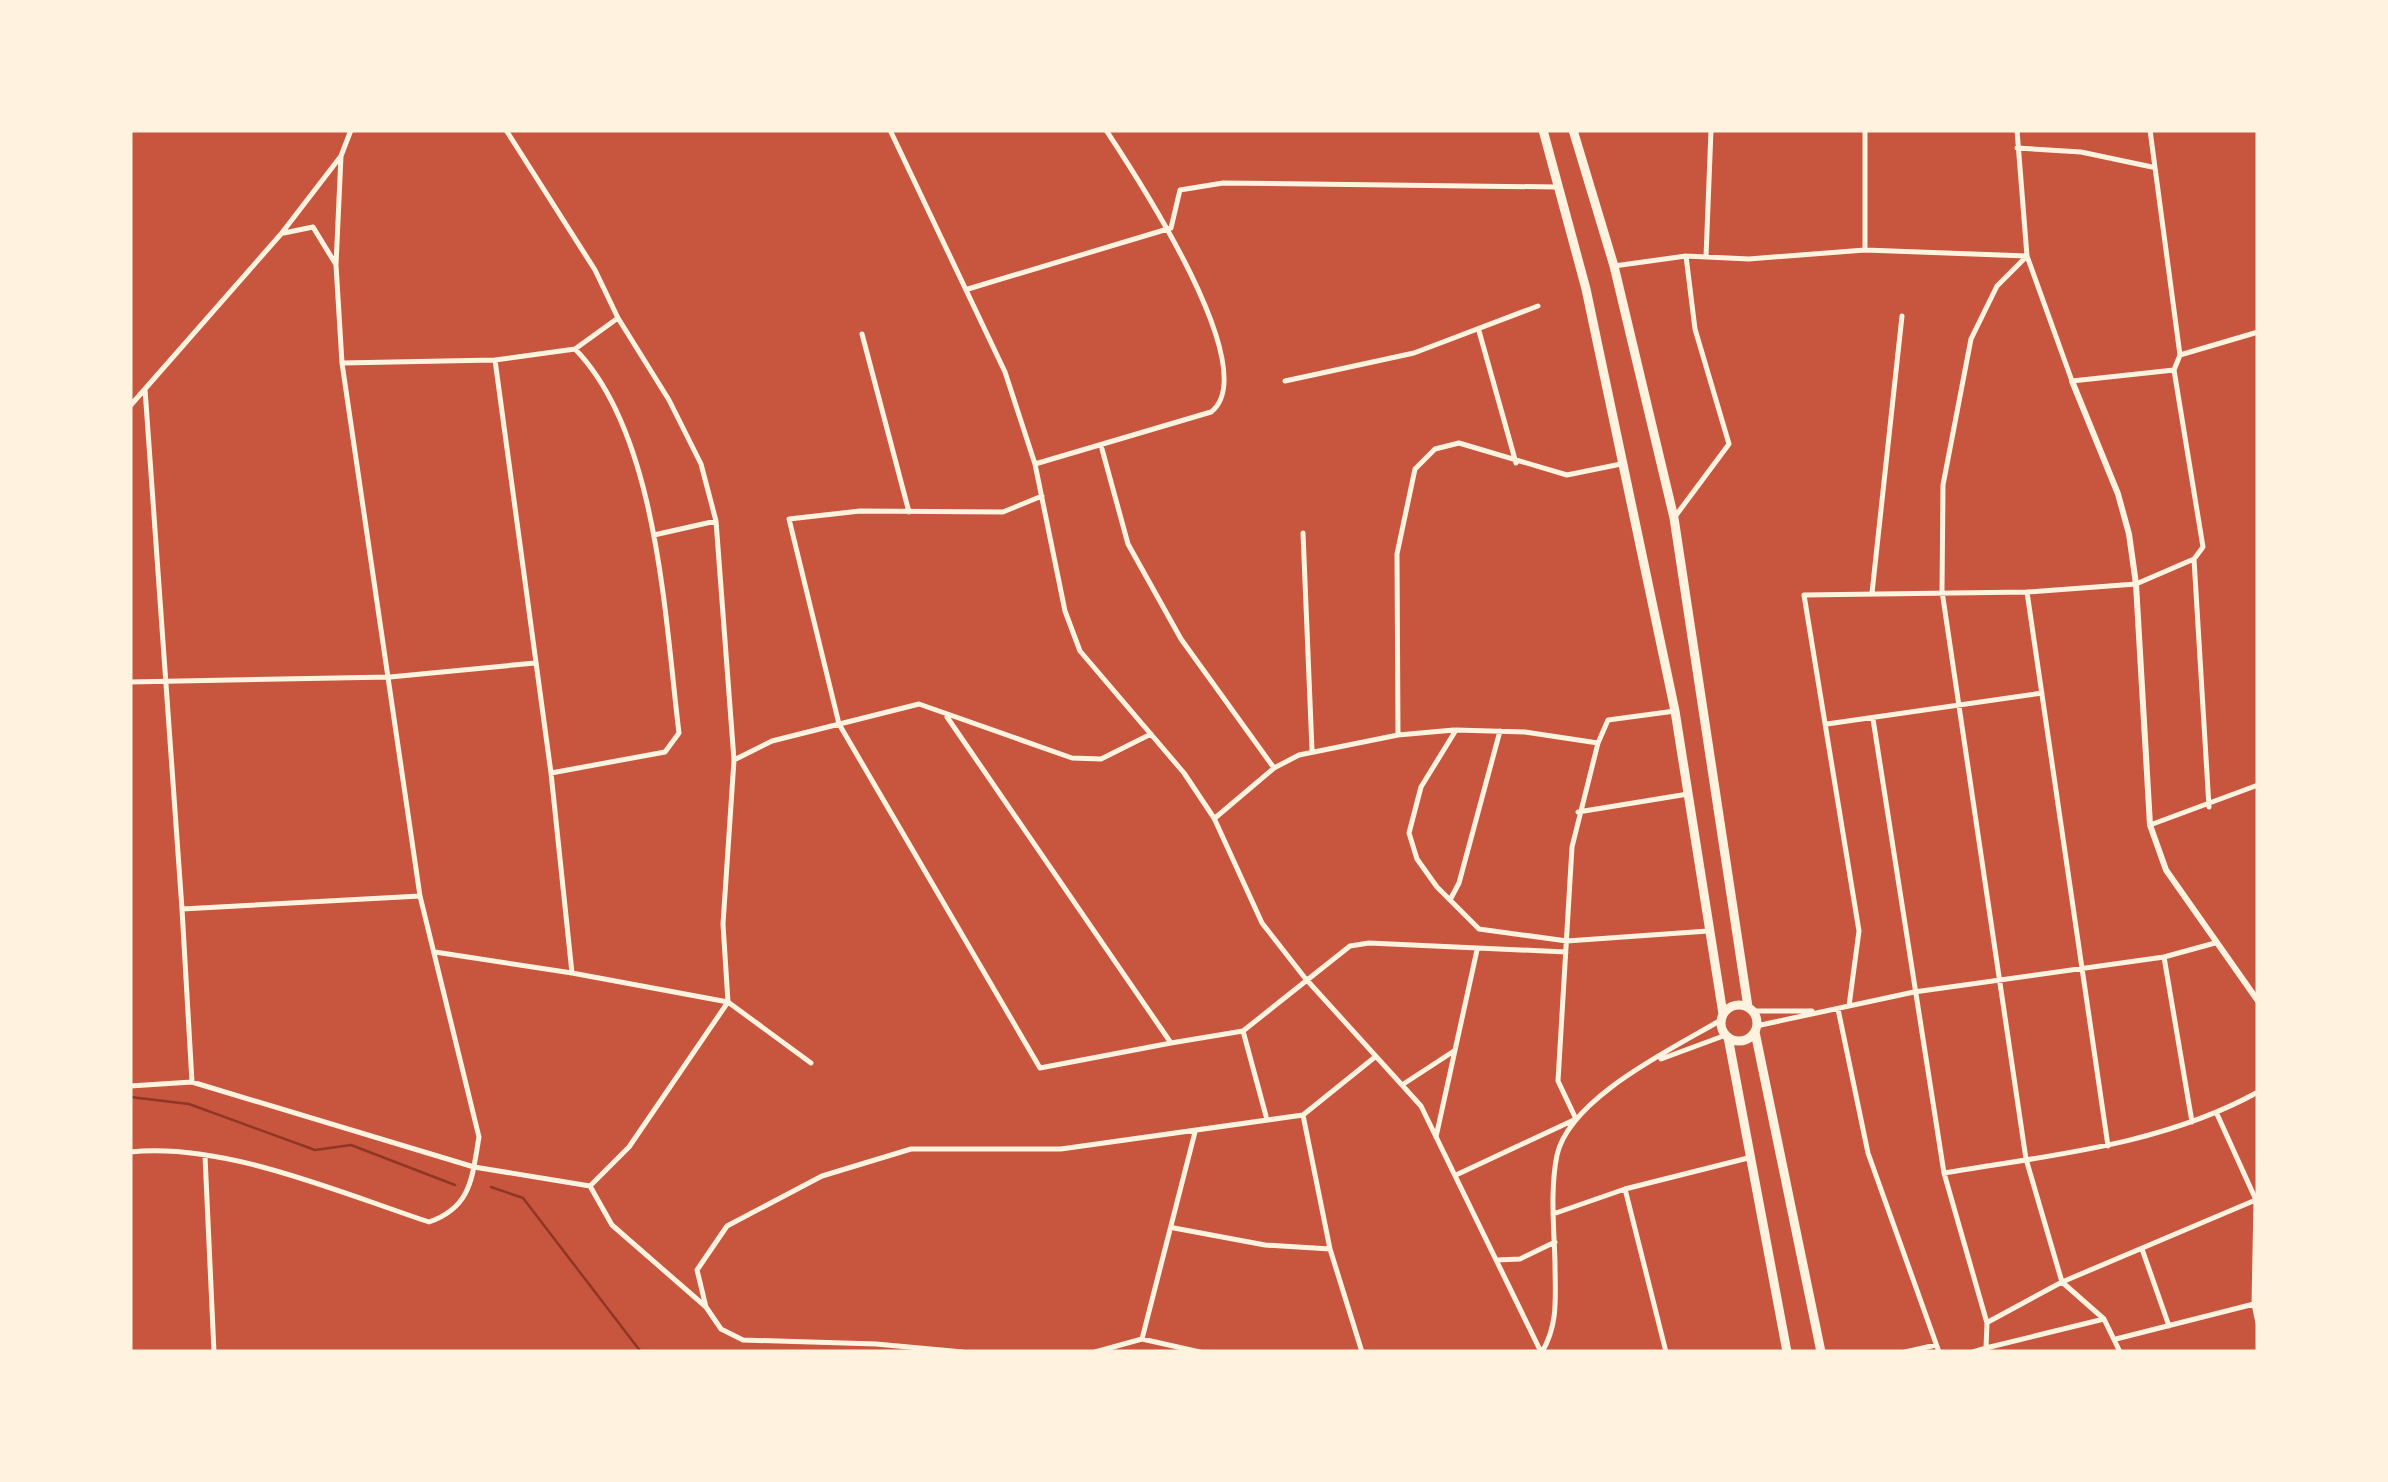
<svg xmlns="http://www.w3.org/2000/svg" width="2388" height="1482" font-family="Roboto,sans-serif">
	<style>
		.lines { fill: none; stroke-linecap: round; stroke-linejoin: round }
		.stream { stroke: #8f3625; stroke-width: 2.5 }
		.minor { stroke: #fff3e0; stroke-width: 5 }
		.tertiary { stroke: #fff3e0; stroke-width: 6 }
		.primary { stroke: #fff3e0; stroke-width: 9 }
	</style>
	<rect width="100%" height="100%" fill="#c8553d"/>
	<g class="lines">
		<path class="stream" d="M130,1097l59,7 126,46 36,-5 104,40
			M491,1187l32,11 118,154"/>
		<path class="minor" d="M890,130l115,242 30,92 30,147 15,40 104,122 30,45 48,105 43,55 116,128 120,246
			M2017,130l10,126 45,125 102,-11
			M2017,148l64,4 71,15
			M1171,228l9,-38 43,-7 334,4
			M284,233l29,-6 22,36
			M1865,250v-120
			M2027,256l-30,30 -26,53 -28,146 -1,106 84,568 36,123 42,37 16,33
			M1706,257l5,-127
			M1614,266l72,-10 63,3 116,-9 162,6
			M968,289l203,-61
			M1479,331l37,132
			M862,334l47,178
			M2180,355l78,-23
			M342,363l153,-3 80,-11 43,-31 -23,-48 -89,-140
			M1285,381l129,-28 124,-47
			M145,389l37,520
			M130,406l151,-172 60,-78 10,-26
			M1102,449l26,95 53,95 93,129
			M1035,464l176,-52c54,-42 -76,-238 -105,-282
			M1042,496l-39,16 -143,-1 -71,8 50,205 201,344 131,-25
			M1674,518l55,-74 -34,-115 -9,-73
			M1303,533l9,217
			M654,535l62,-14
			M2194,559l15,248
			M2027,592l81,554
			M1872,593l30,-277
			M130,682l260,-5 145,-14
			M1675,711l-67,9 -10,23 -73,-11 -69,-2 -35,57 -12,46 8,26 20,28 42,42 88,12 141,-10
			M947,717l224,326 72,-12
			M1873,719l71,454
			M1827,724l215,-31
			M1454,730l-56,5 -1,-181 18,-85 20,-20 24,-6 108,32 54,-11
			M734,760l38,-19 147,-37 153,54 29,1 50,-25
			M551,773l114,-21 14,-19c-14,-113 -21,-299 -104,-384
			M1578,812l110,-18
			M1215,818l59,-50 25,-13 99,-20
			M2150,825l108,-40
			M1450,900l9,-17 41,-152
			M435,952l137,21 -21,-200 -56,-413
			M2164,957l28,165
			M572,973l156,29 83,61
			M1849,1006l10,-75 -55,-336 223,-3 109,-8 58,-25 9,-12 -29,-177 6,-15 -30,-225
			M1838,1009l30,144 71,199
			M1752,1011h60
			M1756,1026l158,-34 250,-35 51,-14
			M1661,1059l65,-24
			M192,1082l-10,-173 238,-13
			M1405,1083l49,-32
			M130,1086l62,-4 282,85 116,19 39,-39 99,-145 -5,-78 11,-164 -18,-239 -15,-57 -32,-64 -51,-82
			M2217,1114l39,86 -2,104 4,19
			M1303,1115l27,134 32,103
			M1266,1116l-23,-85 107,-85 19,-3 197,9
			M1436,1137l41,-187
			M130,1152c94,-10 211,41 299,70 43,-15 43,-45 50,-85l-59,-241 -78,-533 -6,-98 5,-109
			M205,1156l9,196
			M1456,1175l120,-56 -18,-38 14,-234 26,-104
			M590,1186l22,39 94,82 15,22 22,11 133,4 87,8
			M1553,1214l72,-25
			M1174,1228l91,17 65,4
			M2142,1249l27,77
			M1497,1260l23,-1 35,-17
			M706,1307l-9,-37 30,-44 95,-50 89,-27h150l242,-34 72,-58
			M1988,1322l74,-40 196,-83
			M1142,1339l53,-207
			M2116,1339l138,-35
			M1986,1348l118,-29
			M1095,1352l47,-13 58,13
			M1542,1352c17,-29 13,-56 13,-89 -1,-36 -5,-73 2,-108 13,-58 117,-107 164,-135
			M1666,1352l-41,-163 123,-31
			M1905,1352l31,-7
			M1973,1352l13,-4 1,-25 -43,-150c107,-18 218,-28 314,-81"/>
		<path class="tertiary" d="M2072,381l46,113 11,40 7,50 14,241 16,45 92,131"/>
		<path class="primary" d="M1543,130l43,159 89,422 48,303
			M1573,130l41,136 60,252 74,489
			M1721 1023a18 18 0 1 1 36 0a18 18 0 1 1-36 0Z
			M1755,1032l66,320
			M1728,1037l59,315"/>
	</g>
	<rect width="2388" height="1482" fill="none" stroke="#fff3e0" stroke-width="265"/>
</svg>
